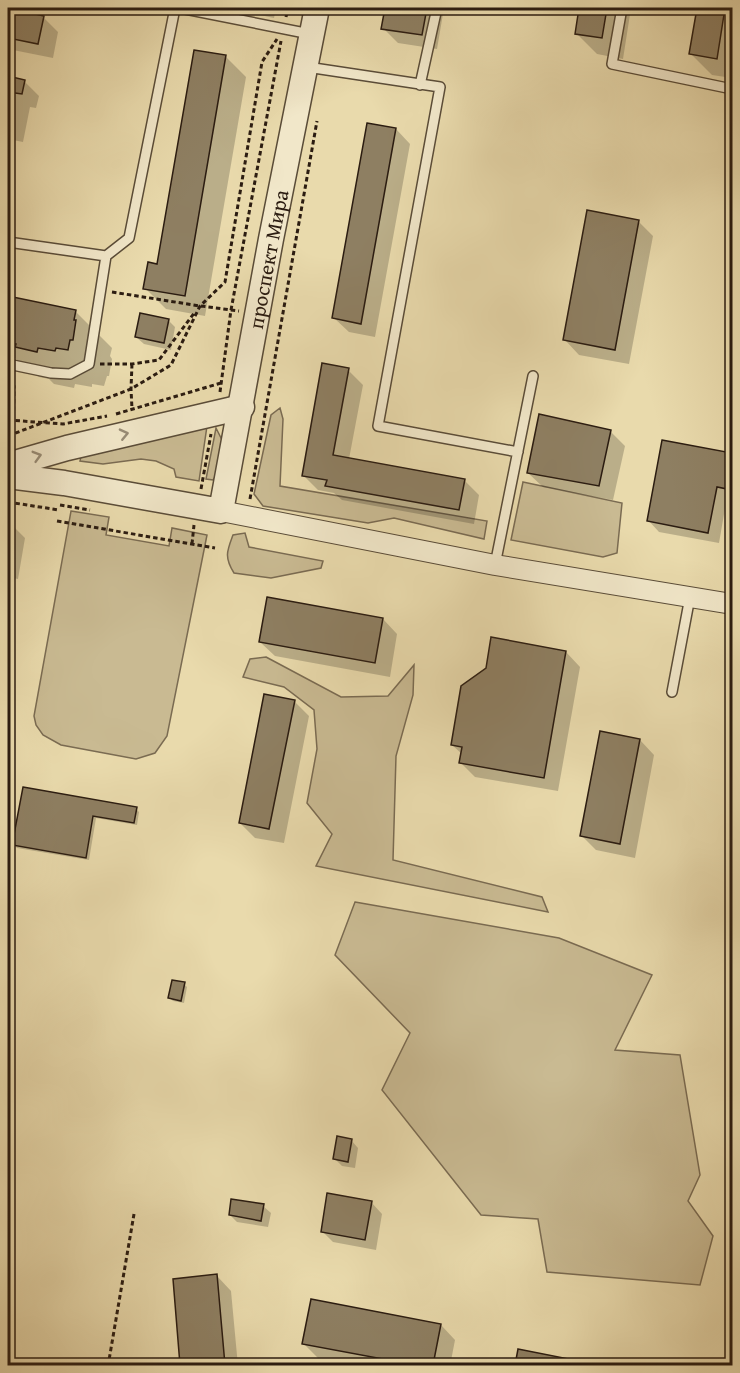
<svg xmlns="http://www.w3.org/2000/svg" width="740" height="1373" font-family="'Gentium Book Plus',serif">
  <rect width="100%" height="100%" fill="#e9daac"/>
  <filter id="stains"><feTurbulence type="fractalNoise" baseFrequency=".00333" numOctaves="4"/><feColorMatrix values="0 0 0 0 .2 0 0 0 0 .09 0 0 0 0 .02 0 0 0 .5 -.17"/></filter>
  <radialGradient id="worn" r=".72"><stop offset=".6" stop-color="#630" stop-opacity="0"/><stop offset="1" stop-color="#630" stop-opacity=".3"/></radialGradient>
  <!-- green -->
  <path fill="#c9ba92" stroke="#7a6b52" stroke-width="1.5" d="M 280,408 L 283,419 L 280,486 L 487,521 L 484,539 L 394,518 L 368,523 L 263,506 L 254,494 L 271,415 Z
    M 207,426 L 199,481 L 176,477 L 174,469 L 156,461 L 141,459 L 103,464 L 80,461 L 81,456 Z
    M 216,428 L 223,442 L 219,472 L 213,480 L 206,479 Z
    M 523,482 L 622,503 L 617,553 L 603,557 L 511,540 Z
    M 71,511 L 109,517 L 106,535 L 169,546 L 172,528 L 207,535 L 167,736 L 155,753 L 136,759 L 61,745 L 43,735 L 36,725 L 34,716 Z
    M 245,533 L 249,547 L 323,561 L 321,568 L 271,578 L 234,573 C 224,557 227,551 233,535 Z
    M 266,657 L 341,697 L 388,696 L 414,665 L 413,695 L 396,756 L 393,860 L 542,897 L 548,912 L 316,866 L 332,834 L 307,803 L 317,749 L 314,710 L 284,687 L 243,677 L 250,659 Z
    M 355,902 L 559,938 L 652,975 L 615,1050 L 680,1055 L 700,1175 L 688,1201 L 713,1236 L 700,1285 L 547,1272 L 538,1219 L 481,1215 L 382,1090 L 410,1033 L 335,955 Z"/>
  <!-- shadow -->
  <path fill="#0003" d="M 8,8 L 14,8 L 18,12 L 43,17 L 58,32 L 53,58 L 8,49 Z
    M 226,8 L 276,8 L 274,18 Z
    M 386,8 L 444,8 L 437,49 L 398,43 L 383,28 Z
    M 581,8 L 631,8 L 623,59 L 597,54 L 576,33 Z
    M 699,8 L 732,8 L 732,78 L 712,75 L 691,54 Z
    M 225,56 L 246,77 L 205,316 L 166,309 L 145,288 L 159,266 Z
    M 8,78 L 24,81 L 39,96 L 36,108 L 30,107 L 23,142 L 8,139 Z
    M 396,129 L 410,144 L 375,337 L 349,332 L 334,318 Z
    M 638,221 L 653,236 L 629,364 L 579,355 L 565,340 Z
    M 8,298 L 75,311 L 112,348 L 110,356 L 112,359 L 109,376 L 107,376 L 104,386 L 92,384 L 92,387 L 75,384 L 74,388 L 54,384 L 49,379 L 39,377 L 35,373 L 28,371 L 8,351 Z
    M 168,320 L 175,327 L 171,350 L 144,344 L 136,337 Z
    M 348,370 L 363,385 L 349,459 L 464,480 L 479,495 L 474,524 L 342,500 L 334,493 L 318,490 L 303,475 Z
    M 610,431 L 625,446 L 613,500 L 543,487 L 528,473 Z
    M 663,441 L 732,454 L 732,498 L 727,497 L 719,543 L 659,532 L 648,520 Z
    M 8,523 L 11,524 L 25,538 L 18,579 L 8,577 Z
    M 383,619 L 397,634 L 390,677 L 275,656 L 260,642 Z
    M 566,652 L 580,667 L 558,791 L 475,777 L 460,762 L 462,754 L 452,745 Z
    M 294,701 L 309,716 L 284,843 L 255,838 L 240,823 Z
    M 640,740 L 654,755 L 635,858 L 596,850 L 581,835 Z
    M 24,789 L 136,809 L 139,812 L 137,825 L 96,818 L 89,860 L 17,848 L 13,844 Z
    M 184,984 L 187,987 L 184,1003 L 173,1001 L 170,998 Z
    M 351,1140 L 358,1148 L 355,1168 L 342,1166 L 335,1159 Z
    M 371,1202 L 382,1214 L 376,1250 L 333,1242 L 322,1231 Z
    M 263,1206 L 271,1213 L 268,1227 L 237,1222 L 230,1215 Z
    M 217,1276 L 231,1291 L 238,1366 L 182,1366 L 175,1281 Z
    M 441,1325 L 455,1340 L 450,1366 L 358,1366 L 318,1358 L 303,1343 Z
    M 519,1351 L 600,1366 L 517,1366 Z"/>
  <!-- building -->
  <path fill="#8e7f62" stroke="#2b1c11" stroke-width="1.5" d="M 8,8 L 44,16 L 38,44 L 8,38 Z
    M 385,8 L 427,8 L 422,35 L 381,29 Z
    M 579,8 L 607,8 L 602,38 L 575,34 Z
    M 697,8 L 725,8 L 717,59 L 689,54 Z
    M 194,50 L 226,55 L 185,296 L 143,289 L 148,262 L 157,264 Z
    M 8,76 L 25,80 L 22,94 L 8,92 Z
    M 367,123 L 396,128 L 361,324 L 332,318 Z
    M 587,210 L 639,220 L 615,350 L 563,340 Z
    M 8,296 L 76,310 L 74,320 L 76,320 L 73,340 L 70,340 L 68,350 L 56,348 L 55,351 L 38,348 L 37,352 L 15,347 L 16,344 L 8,342 Z
    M 140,313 L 169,319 L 164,343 L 135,337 Z
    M 322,363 L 349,368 L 333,455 L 465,479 L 459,510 L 325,486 L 327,480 L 302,476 Z
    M 539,414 L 611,430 L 599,486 L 527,473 Z
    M 662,440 L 732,453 L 732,490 L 717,487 L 708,533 L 647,521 Z
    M 267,597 L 383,618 L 375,663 L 259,642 Z
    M 491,637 L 566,651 L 544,778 L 459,763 L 462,747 L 451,745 L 461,686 L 486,668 Z
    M 264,694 L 295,700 L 269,829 L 239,823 Z
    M 600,731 L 640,739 L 620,844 L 580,836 Z
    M 23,787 L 137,807 L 134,823 L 93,816 L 86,858 L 12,845 Z
    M 172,980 L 185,982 L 181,1001 L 168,998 Z
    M 337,1136 L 352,1139 L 348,1162 L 333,1159 Z
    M 327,1193 L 372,1201 L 365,1240 L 321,1232 Z
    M 231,1199 L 264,1204 L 261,1221 L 229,1215 Z
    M 217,1274 L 225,1365 L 180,1365 L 173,1279 Z
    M 311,1299 L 441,1324 L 433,1365 L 415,1365 L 302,1344 Z
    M 518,1349 L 569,1359 L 569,1365 L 515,1365 Z"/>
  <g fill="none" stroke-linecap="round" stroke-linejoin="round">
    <defs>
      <path id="service" d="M 180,8 L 310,34
        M 622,8 L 612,64 L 732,89 L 732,84
        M 307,67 L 440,87 L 378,426 L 518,452
        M 420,85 L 437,8
        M 8,242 L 106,256 L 129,238 L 175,8
        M 8,364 L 51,373 L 70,374 L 89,364 L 106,256
        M 495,565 L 533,376
        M 672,692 L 690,597"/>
      <path id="minor" d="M 221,511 L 495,565 L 732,604"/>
      <g id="tertiary">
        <path d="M 8,465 L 67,448 L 242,407"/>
        <path id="s1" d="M 8,476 L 64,483 L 221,511 L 271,239 L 317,8"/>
      </g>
    </defs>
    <!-- service casing -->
    <use href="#service" stroke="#5a4c38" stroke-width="12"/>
    <!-- minor casing -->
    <use href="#minor" stroke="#5a4c38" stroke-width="22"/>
    <!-- tertiary casing -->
    <use href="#tertiary" stroke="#5a4c38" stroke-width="27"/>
    <!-- path -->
    <path stroke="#2b1c11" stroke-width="3" stroke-dasharray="4.5 3" stroke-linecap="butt" d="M 286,17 L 288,8
      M 112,292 L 200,306
      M 201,306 L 239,311
      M 100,364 L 132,364 L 159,360 L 195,312
      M 132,364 L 131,389 L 132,409
      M 9,378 L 14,386 L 13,444
      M 220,392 L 231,310 L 281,41
      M 116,414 L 221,383
      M 8,420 L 63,424 L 107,416
      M 8,433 L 13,434 L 131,389 L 171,365 L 200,306 L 225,282 L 262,62 L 277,39
      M 201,489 L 211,434
      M 250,499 L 317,121
      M 8,502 L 59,510
      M 60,505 L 90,510
      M 57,521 L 215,548
      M 192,544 L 194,525
      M 108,1366 L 134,1214"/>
    <!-- service -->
    <use href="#service" stroke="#f1e7c9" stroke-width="9"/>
    <!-- minor -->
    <use href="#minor" stroke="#f1e7c9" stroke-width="20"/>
    <!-- tertiary -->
    <use href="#tertiary" stroke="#f1e7c9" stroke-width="24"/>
  </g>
  <!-- one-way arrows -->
  <defs><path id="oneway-chevron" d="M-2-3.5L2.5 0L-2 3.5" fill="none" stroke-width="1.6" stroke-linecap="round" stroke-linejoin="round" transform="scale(1.5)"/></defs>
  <g stroke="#988c76">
    <use href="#oneway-chevron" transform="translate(124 434) rotate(-13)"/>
    <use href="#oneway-chevron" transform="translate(37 456) rotate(-16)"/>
  </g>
  <g text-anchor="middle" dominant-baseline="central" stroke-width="4.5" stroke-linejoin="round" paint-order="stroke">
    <!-- street labels -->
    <g font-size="21" fill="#2b1c11" stroke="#f1e7c9">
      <text stroke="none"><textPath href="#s1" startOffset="472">проспект Мира</textPath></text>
    </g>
  </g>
  <!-- margin -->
  <rect width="740" height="1373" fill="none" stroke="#e9daac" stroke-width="30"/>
  <rect x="9" y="9" width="722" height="1355" fill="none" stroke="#2b1c11" stroke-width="3"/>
  <rect x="15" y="15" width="710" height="1343" fill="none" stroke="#2b1c11" stroke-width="1.5"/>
  <rect width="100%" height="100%" filter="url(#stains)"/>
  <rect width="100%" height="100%" fill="url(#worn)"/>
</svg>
